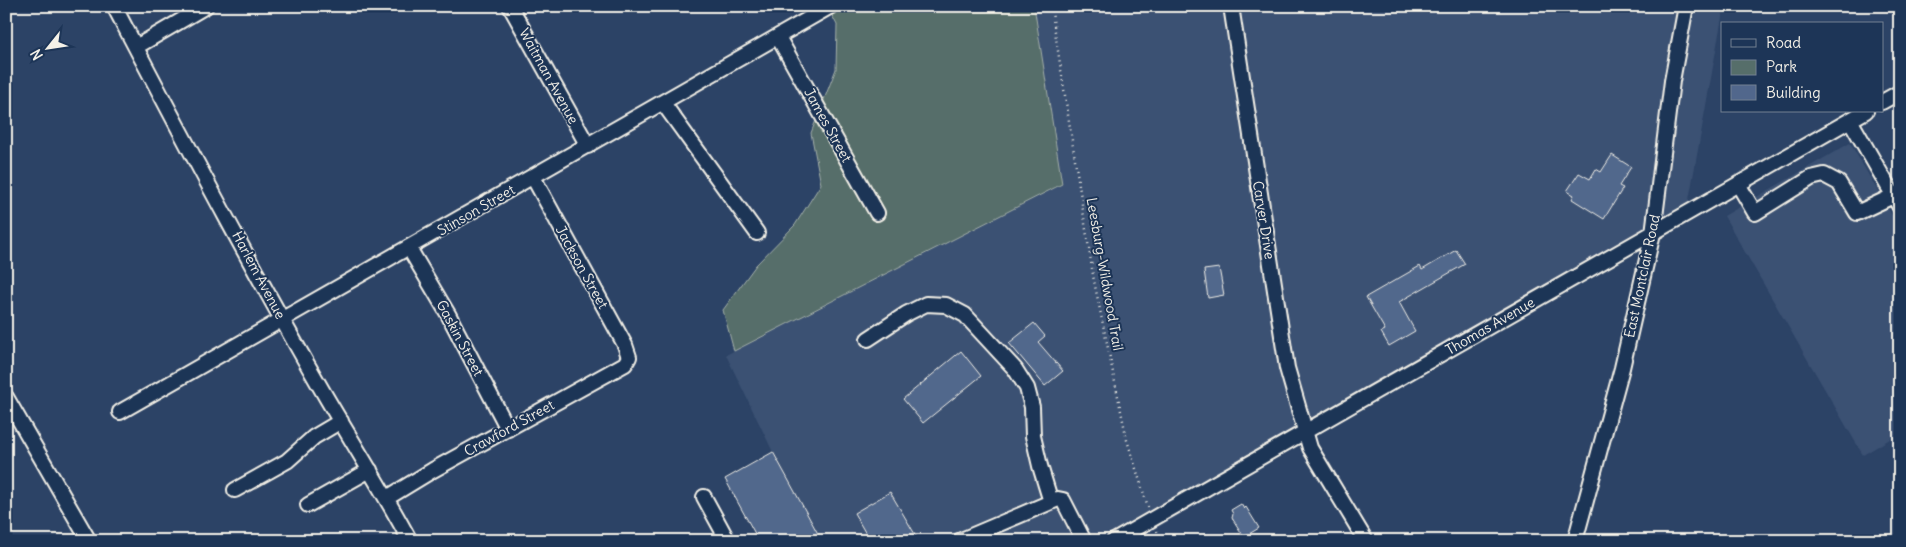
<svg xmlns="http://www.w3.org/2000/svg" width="1906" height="547" font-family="Delius,sans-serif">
  <rect width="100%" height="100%" fill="#2c4366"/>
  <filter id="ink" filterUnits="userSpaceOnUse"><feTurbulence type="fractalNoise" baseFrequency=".02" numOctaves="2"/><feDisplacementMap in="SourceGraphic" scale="10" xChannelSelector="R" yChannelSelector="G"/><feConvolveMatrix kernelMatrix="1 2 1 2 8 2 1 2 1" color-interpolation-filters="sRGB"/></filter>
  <g filter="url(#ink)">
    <!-- built -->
    <path fill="#3b5173" d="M 1034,6 L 1724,6 L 1688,205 L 1100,541 L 816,541 L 726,355 L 1062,184 Z
      M 1850,143 L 1900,229 L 1900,433 L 1863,455 L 1724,216 Z
      M 1644,246 L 1141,537 L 1143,541 L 1128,541 Z"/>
    <!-- green -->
    <path fill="#566e6a" stroke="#a5b0a9" d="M 827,6 L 1034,6 L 1062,184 L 734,351 L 723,310 L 756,265 L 795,225 L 821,184 L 811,133 L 836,69 L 837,25 Z"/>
    <!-- building -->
    <path fill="#51678c" stroke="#f4f1e8" d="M 1612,155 L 1631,167 L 1619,186 L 1623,188 L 1604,219 L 1572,199 L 1574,195 L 1567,191 L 1579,173 L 1590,179 L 1596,169 L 1601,172 Z
      M 1456,250 L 1465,264 L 1399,302 L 1415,331 L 1389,346 L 1381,332 L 1385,330 L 1366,297 L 1420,266 L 1422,270 Z
      M 1219,268 L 1224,295 L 1208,298 L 1204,270 Z
      M 1034,323 L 1045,336 L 1038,342 L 1063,371 L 1045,386 L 1009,343 Z
      M 961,351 L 981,376 L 923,423 L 903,399 Z
      M 773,452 L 822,541 L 759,541 L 725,479 Z
      M 890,492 L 919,541 L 870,541 L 854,513 Z
      M 1241,504 L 1244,509 L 1246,507 L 1259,528 L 1244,537 L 1232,518 L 1233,514 L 1231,510 Z"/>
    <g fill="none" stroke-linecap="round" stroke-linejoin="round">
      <defs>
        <path id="minor" d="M 114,6 C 183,137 252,269 326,397 C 354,445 384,492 410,541
          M 510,6 L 588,146
          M 1231,6 L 1287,368 L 1310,448 L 1366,541
          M 778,37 L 877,213
          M 136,47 L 206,6
          M 1882,102 L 1900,92
          M 663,103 L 757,233
          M 1850,120 L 1900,207
          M 1738,184 L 1755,213 L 1811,178 L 1824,175 L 1839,183 L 1857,213 L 1893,196
          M 409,248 L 448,314 L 508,429
          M 868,339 L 906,314 L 926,304 L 946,305 L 965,315 L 1015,369 L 1027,388 L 1032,407 L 1033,436 L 1040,466 L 1051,502
          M 6,397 L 89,541
          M 120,412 L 831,6
          M 235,490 L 287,461 L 314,437 L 341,421
          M 704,497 L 728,541
          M 387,498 L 433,470 L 625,364 L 629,357 L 625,345 L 533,177
          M 308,505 L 370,470
          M 959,541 L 1058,499 L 1063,500 L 1084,541
          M 1114,541 L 1866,111
          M 1575,541 L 1622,368 L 1653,233 L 1672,81 L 1686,6"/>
      </defs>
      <!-- minor casing -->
      <use href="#minor" stroke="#f4f1e8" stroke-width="18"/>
      <!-- path -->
      <path stroke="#f4f1e8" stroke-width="2.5" stroke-dasharray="1 4" stroke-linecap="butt" d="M 1051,6 L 1094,281 L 1127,440 L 1148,507
        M 1157,531 L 1160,541"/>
      <!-- minor -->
      <use href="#minor" stroke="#1d3557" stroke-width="14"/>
    </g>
  </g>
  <g text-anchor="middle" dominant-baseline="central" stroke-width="4" stroke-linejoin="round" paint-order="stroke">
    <!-- street labels -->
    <g font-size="14" fill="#f4f1e8" stroke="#1d3557">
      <text transform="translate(549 76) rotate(61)">Waitman Avenue</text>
      <text transform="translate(828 125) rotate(61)">James Street</text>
      <text transform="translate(476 210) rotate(-30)">Stinson Street</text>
      <text transform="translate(1264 220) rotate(81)">Carver Drive</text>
      <text transform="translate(582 267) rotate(61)">Jackson Street</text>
      <text transform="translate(1105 274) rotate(80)">Leesburg-Wildwood Trail</text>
      <text transform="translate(259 275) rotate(62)">Harlem Avenue</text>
      <text transform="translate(1642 276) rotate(-78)">East Montclair Road</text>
      <text transform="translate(1490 326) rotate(-30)">Thomas Avenue</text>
      <text transform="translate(460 338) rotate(62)">Gaskin Street</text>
      <text transform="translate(509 428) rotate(-29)">Crawford Street</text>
    </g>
  </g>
  <!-- margin -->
  <rect width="1906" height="547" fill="none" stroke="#1d3557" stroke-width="25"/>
  <rect x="12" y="12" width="1881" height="522" fill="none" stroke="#f4f1e8" stroke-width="2" filter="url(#ink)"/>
  <!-- legend -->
  <rect x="1721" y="22" width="162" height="90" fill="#1d3557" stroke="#738091"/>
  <rect x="1731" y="39" width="25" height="8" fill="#1d3557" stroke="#738091"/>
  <text x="1766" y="48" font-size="15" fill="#f4f1e8">Road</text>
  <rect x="1731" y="60" width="25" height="15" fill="#566e6a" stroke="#738091"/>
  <text x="1766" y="72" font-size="15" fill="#f4f1e8">Park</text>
  <rect x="1731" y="85" width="25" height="15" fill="#51678c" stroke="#738091"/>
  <text x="1766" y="98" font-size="15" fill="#f4f1e8">Building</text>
  <!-- north arrow -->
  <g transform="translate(48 48) rotate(240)" stroke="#1d3557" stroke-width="4" paint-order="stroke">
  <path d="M0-4L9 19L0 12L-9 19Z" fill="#f4f1e8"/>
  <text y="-8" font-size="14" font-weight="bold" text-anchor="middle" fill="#f4f1e8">N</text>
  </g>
</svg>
